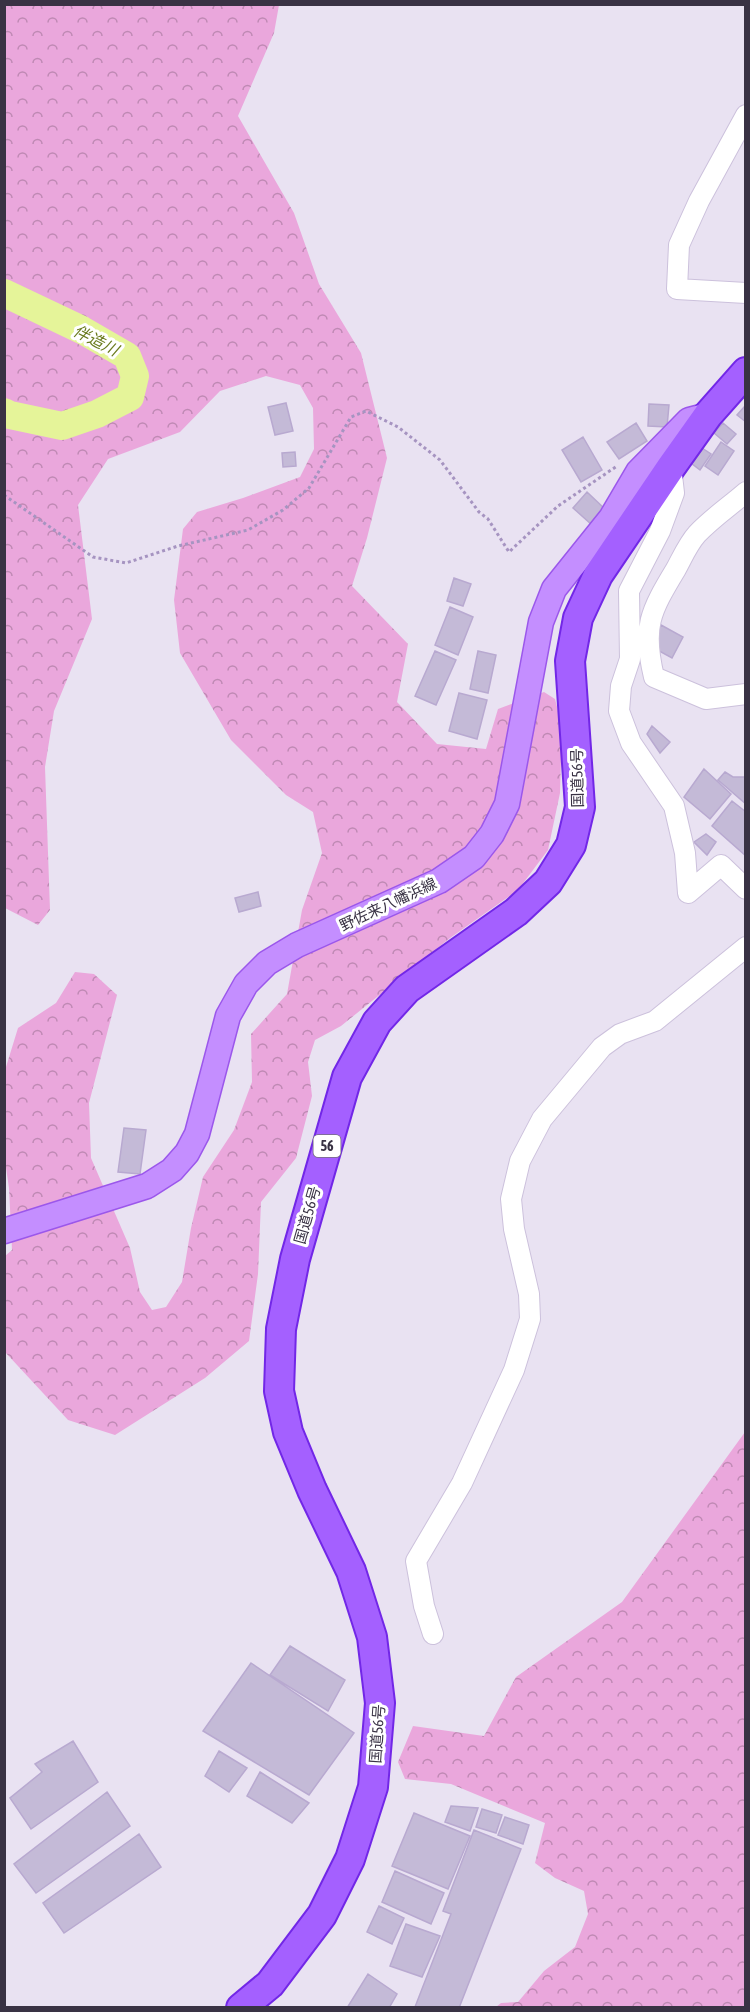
<svg xmlns="http://www.w3.org/2000/svg" width="750" height="2012" font-family="'Asap Condensed','Noto Sans JP',sans-serif">
  <defs>
    <pattern id="forest-crowns" width="20" height="18" patternUnits="userSpaceOnUse" patternTransform="scale(1.5)"><rect width="20" height="18" fill="#eaa7dc"/><path d="M2 6a3 3 0 1 1 6 0M12 15a3 3 0 1 1 6 0" fill="none" stroke="#bf89b4"/></pattern>
  </defs>
  <rect width="100%" height="100%" fill="#e9e2f2"/>
  <!-- forest -->
  <path fill="url(#forest-crowns)" d="M 5,5 L 279,5 L 274,33 L 238,116 L 294,213 L 319,284 L 361,353 L 387,458 L 367,538 L 352,586 L 408,644 L 397,702 L 437,744 L 486,749 L 498,709 L 544,692 L 555,699 L 562,726 L 560,793 L 548,850 L 518,890 L 450,938 L 341,1026 L 315,1040 L 308,1062 L 312,1096 L 296,1158 L 261,1202 L 258,1274 L 249,1341 L 205,1378 L 115,1435 L 68,1420 L 5,1352 L 5,1256 L 12,1250 L 9,1188 L 4,1154 L 5,1116 L 6,1067 L 18,1028 L 56,1003 L 75,972 L 94,974 L 117,995 L 89,1103 L 91,1158 L 130,1248 L 140,1292 L 152,1310 L 166,1307 L 182,1282 L 191,1228 L 203,1177 L 234,1130 L 252,1082 L 251,1034 L 287,994 L 302,910 L 322,853 L 313,812 L 286,795 L 231,740 L 180,653 L 174,600 L 183,529 L 197,512 L 243,498 L 300,477 L 314,449 L 313,408 L 300,385 L 266,376 L 220,391 L 180,432 L 108,459 L 78,505 L 92,619 L 54,711 L 45,767 L 50,910 L 38,925 L 5,908 Z
    M 745,1432 L 745,2007 L 496,2007 L 501,2003 L 518,2002 L 544,1971 L 575,1947 L 588,1914 L 584,1891 L 555,1878 L 535,1863 L 545,1823 L 451,1784 L 405,1779 L 398,1762 L 413,1726 L 484,1736 L 516,1677 L 622,1602 Z"/>
  <g fill="none" stroke-linecap="round" stroke-linejoin="round">
    <!-- river -->
    <path stroke="#e5f499" stroke-width="28" d="M 4,293 L 82,330 L 127,356 L 135,376 L 130,397 L 97,414 L 62,426 L 10,415 L 4,412"/>
  </g>
  <!-- building -->
  <path fill="#c4bad7" stroke="#b8a9d0" stroke-width="1.5" d="M 286,403 L 293,431 L 275,435 L 268,407 Z
    M 649,404 L 669,405 L 667,427 L 648,426 Z
    M 744,407 L 746,409 L 746,422 L 737,415 Z
    M 636,423 L 647,441 L 619,459 L 607,442 Z
    M 723,423 L 736,434 L 727,444 L 714,433 Z
    M 583,437 L 602,470 L 581,482 L 562,450 Z
    M 721,442 L 734,451 L 718,475 L 705,466 Z
    M 702,448 L 711,454 L 700,470 L 691,463 Z
    M 295,452 L 296,466 L 283,467 L 282,453 Z
    M 587,492 L 606,510 L 592,525 L 573,508 Z
    M 454,578 L 471,584 L 463,606 L 447,601 Z
    M 450,607 L 473,617 L 458,655 L 435,645 Z
    M 661,625 L 683,637 L 672,658 L 650,646 Z
    M 435,651 L 456,660 L 436,705 L 415,696 Z
    M 478,651 L 496,655 L 488,693 L 470,689 Z
    M 459,693 L 487,700 L 477,739 L 449,731 Z
    M 652,726 L 670,742 L 660,753 L 647,734 Z
    M 704,769 L 731,794 L 710,819 L 684,797 Z
    M 725,772 L 733,777 L 746,777 L 746,804 L 718,780 Z
    M 732,801 L 746,812 L 746,856 L 712,826 Z
    M 706,834 L 716,842 L 707,855 L 694,842 Z
    M 258,892 L 261,906 L 239,912 L 235,898 Z
    M 124,1128 L 146,1130 L 140,1174 L 118,1172 Z
    M 290,1646 L 345,1680 L 328,1711 L 270,1675 Z
    M 251,1663 L 354,1733 L 309,1795 L 203,1731 Z
    M 73,1741 L 98,1782 L 31,1829 L 10,1798 L 42,1772 L 35,1764 Z
    M 219,1751 L 247,1768 L 229,1792 L 205,1776 Z
    M 260,1772 L 309,1803 L 292,1823 L 247,1796 Z
    M 107,1792 L 130,1826 L 36,1893 L 14,1864 Z
    M 451,1806 L 478,1808 L 470,1831 L 445,1822 Z
    M 482,1809 L 502,1815 L 496,1833 L 476,1827 Z
    M 414,1813 L 470,1836 L 448,1889 L 392,1866 Z
    M 505,1817 L 529,1825 L 523,1844 L 498,1835 Z
    M 474,1830 L 521,1849 L 459,2008 L 416,2008 L 415,2007 L 451,1914 L 443,1911 Z
    M 139,1834 L 161,1867 L 64,1933 L 43,1903 Z
    M 395,1871 L 444,1893 L 431,1924 L 382,1902 Z
    M 379,1906 L 404,1918 L 392,1944 L 367,1932 Z
    M 406,1924 L 440,1936 L 422,1977 L 390,1966 Z
    M 368,1974 L 397,1994 L 389,2008 L 347,2008 Z"/>
  <g fill="none" stroke-linecap="round" stroke-linejoin="round">
    <defs>
      <path id="minor" d="M 746,115 L 699,201 L 679,245 L 677,289 L 746,293
        M 671,467 L 674,493 L 660,531 L 629,591 L 630,659 L 621,686 L 619,711 L 631,743 L 674,806 L 685,853 L 688,893 L 721,865 L 746,889
        M 746,492 C 730,506 712,518 697,534 C 688,544 682,558 676,569 C 650,612 642,627 654,677 L 706,699 L 746,694
        M 433,1634 L 424,1606 L 416,1561 L 462,1483 L 514,1370 L 530,1319 L 529,1294 L 514,1229 L 511,1199 L 520,1161 L 542,1119 L 602,1047 L 620,1034 L 655,1021 L 746,947"/>
      <path id="major" d="M 4,1231 L 147,1186 L 172,1170 L 187,1153 L 197,1134 L 228,1016 L 246,984 L 267,963 L 297,945 L 439,881 L 474,857 L 492,834 L 507,804 L 541,622 L 554,589 L 611,518 L 638,472 L 689,420 L 708,415"/>
      <path id="highway" d="M 241,2008 L 270,1984 L 322,1915 L 350,1859 L 373,1787 L 380,1703 L 372,1637 L 351,1571 L 312,1490 L 288,1432 L 279,1391 L 281,1329 L 295,1259 L 347,1077 L 377,1022 L 407,989 L 516,912 L 548,882 L 571,845 L 580,807 L 570,661 L 578,618 L 598,575 L 671,467 L 708,415 L 746,372"/>
    </defs>
    <!-- minor casing -->
    <use href="#minor" stroke="#ccc1dc" stroke-width="22"/>
    <!-- major casing -->
    <use href="#major" stroke="#9b57eb" stroke-width="27"/>
    <!-- highway casing -->
    <use href="#highway" stroke="#7227e7" stroke-width="32"/>
    <!-- path -->
    <path stroke="#a694c1" stroke-width="3" stroke-dasharray="3 3" stroke-linecap="butt" d="M 4,495 L 93,557 L 126,563 L 178,546 L 248,530 L 283,510 L 309,488 L 351,417 L 366,411 L 398,427 L 440,460 L 479,512 L 488,519 L 509,552 L 558,506 L 617,466"/>
    <!-- minor -->
    <use href="#minor" stroke="#fff" stroke-width="20"/>
    <!-- major -->
    <use href="#major" stroke="#c48eff" stroke-width="24"/>
    <!-- highway -->
    <use href="#highway" stroke="#a460ff" stroke-width="28"/>
  </g>
  <g text-anchor="middle" dominant-baseline="central" stroke-width="6" stroke-linejoin="round" paint-order="stroke">
    <!-- shield labels -->
    <rect fill="#fff" stroke="#74707c" stroke-width="1.5" x="313.5" y="1135" width="27" height="22" rx="4.5"/>
    <g font-size="14" font-weight="bold" fill="#393244">
      <text x="327" y="1146">56</text>
    </g>
    <!-- street labels -->
    <g font-size="15" fill="#393244" stroke="#fff">
      <text transform="translate(577 778) rotate(-91)">国道56号</text>
      <text transform="translate(388 904) rotate(-25)">野佐来八幡浜線</text>
      <text transform="translate(307 1215) rotate(-74)">国道56号</text>
      <text transform="translate(377 1734) rotate(-86)">国道56号</text>
    </g>
    <!-- water labels -->
    <g font-size="16" font-style="italic" fill="#6b7c1f" stroke="#fff">
      <text transform="translate(96 340) rotate(27)">伴造川</text>
    </g>
  </g>
  <!-- border -->
  <rect width="750" height="2012" fill="none" stroke="#393244" stroke-width="12"/>
</svg>
